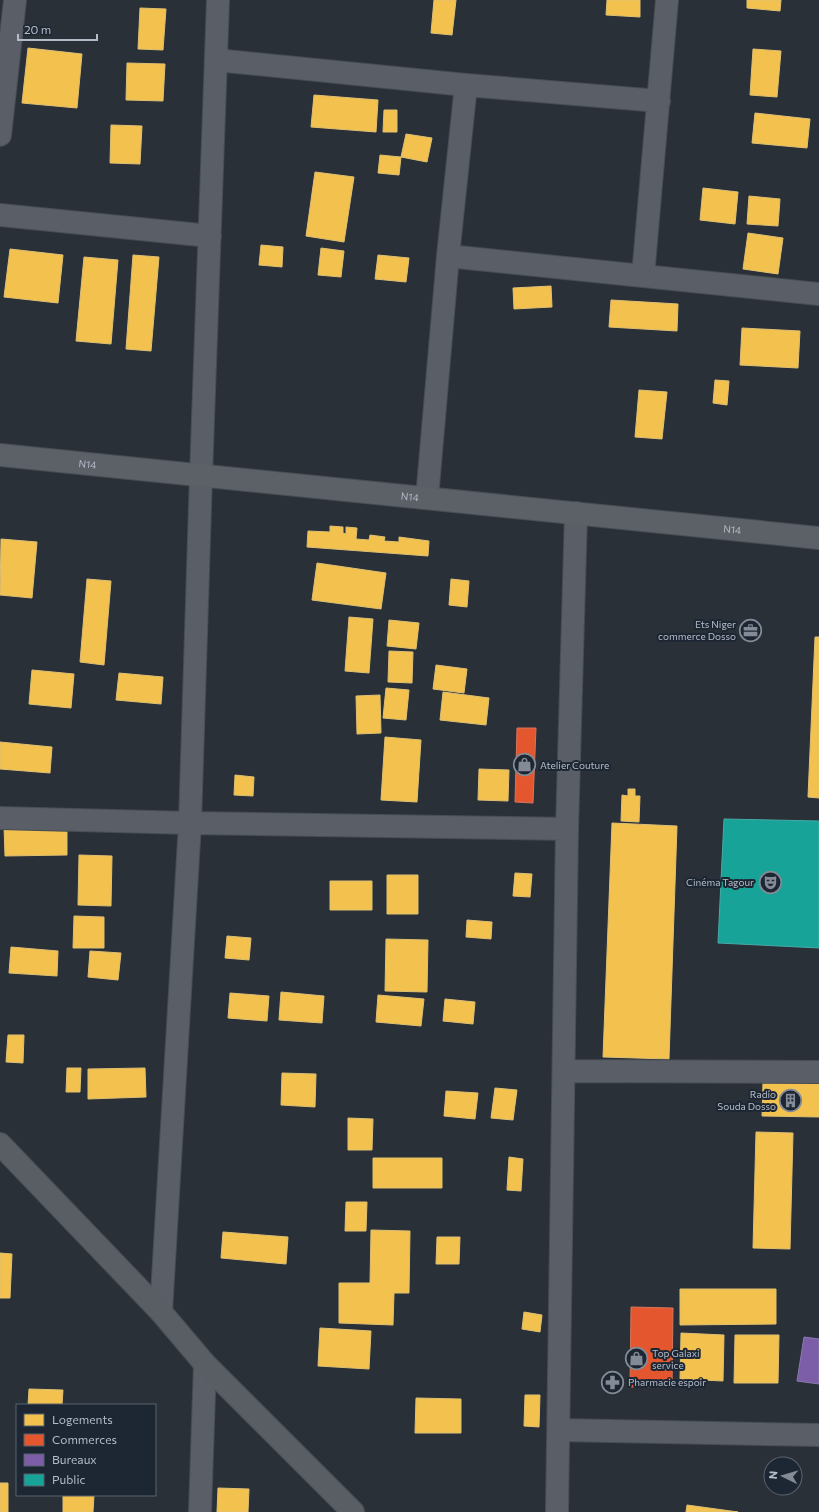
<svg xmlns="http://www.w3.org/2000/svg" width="819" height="1512" font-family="Commissioner,sans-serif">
  <rect width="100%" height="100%" fill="#2a3038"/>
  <!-- homes -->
  <path fill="#f2c14e" stroke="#dfc073" d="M 434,0 L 456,0 L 452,35 L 431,33 Z
    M 607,0 L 640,0 L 640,17 L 606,15 Z
    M 747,0 L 781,0 L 780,11 L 747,8 Z
    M 140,8 L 166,9 L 163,50 L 138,49 Z
    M 28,48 L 82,54 L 77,108 L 22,103 Z
    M 753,49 L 781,51 L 777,97 L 750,95 Z
    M 127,63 L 165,64 L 163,101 L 126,100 Z
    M 314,95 L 378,100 L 376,132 L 311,127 Z
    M 384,110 L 397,110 L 397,132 L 383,132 Z
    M 755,113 L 810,119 L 807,148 L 752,143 Z
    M 111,125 L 142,126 L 140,164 L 110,163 Z
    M 406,134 L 432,138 L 427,162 L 401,157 Z
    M 380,155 L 401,157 L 399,175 L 378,173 Z
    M 315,172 L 354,177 L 344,242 L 306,236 Z
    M 703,188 L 738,192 L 735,224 L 700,220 Z
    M 749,196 L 780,199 L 778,226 L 747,224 Z
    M 748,233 L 783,238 L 778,274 L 743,269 Z
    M 261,245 L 283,247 L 282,267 L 259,265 Z
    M 321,248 L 344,251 L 341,277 L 318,275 Z
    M 10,249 L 63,255 L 58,303 L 4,297 Z
    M 133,255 L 159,257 L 151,351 L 126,349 Z
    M 378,255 L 409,258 L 406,282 L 375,279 Z
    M 84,257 L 118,260 L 111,344 L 76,341 Z
    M 551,286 L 552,307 L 514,309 L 513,288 Z
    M 611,300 L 678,304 L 677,331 L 609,327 Z
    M 742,328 L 800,331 L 798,368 L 740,365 Z
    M 715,380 L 729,381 L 727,405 L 713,403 Z
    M 639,390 L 667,392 L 662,439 L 635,437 Z
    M 330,526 L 343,527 L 343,533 L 346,534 L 346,527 L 357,528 L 356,539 L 369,540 L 370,535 L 385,537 L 384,541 L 399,542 L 399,537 L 429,541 L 428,556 L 307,547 L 308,531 L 330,532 Z
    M 1,539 L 37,542 L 32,598 L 0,595 Z
    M 317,563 L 386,573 L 381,609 L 312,600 Z
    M 87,579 L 111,581 L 104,665 L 80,662 Z
    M 451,579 L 469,581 L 467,607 L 449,605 Z
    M 349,617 L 373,619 L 369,673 L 345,671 Z
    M 389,620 L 419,623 L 416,649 L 387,646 Z
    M 815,637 L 819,637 L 819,798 L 808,797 Z
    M 389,651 L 413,652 L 412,683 L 388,682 Z
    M 436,665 L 467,669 L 464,693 L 433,689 Z
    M 32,670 L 74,674 L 71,708 L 29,704 Z
    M 119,673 L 163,677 L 161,704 L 116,700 Z
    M 386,688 L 409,690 L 406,720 L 383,718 Z
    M 443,692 L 489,698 L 486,725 L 440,720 Z
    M 380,695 L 381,733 L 357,734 L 356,696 Z
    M 385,737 L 421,740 L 417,802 L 381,800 Z
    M 0,742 L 52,747 L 50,773 L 0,769 Z
    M 479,769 L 509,770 L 508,801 L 478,800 Z
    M 235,775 L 254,777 L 253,796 L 234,795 Z
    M 628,789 L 635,789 L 635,796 L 640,796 L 639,822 L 621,821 L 622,795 L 628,796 Z
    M 612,823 L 677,826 L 669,1059 L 603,1057 Z
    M 67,826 L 67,855 L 5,856 L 4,827 Z
    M 79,855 L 112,856 L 111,906 L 78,905 Z
    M 515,873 L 532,874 L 530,897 L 513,896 Z
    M 387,875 L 418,875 L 418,914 L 387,914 Z
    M 330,881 L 372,881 L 372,910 L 330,910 Z
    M 74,916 L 104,917 L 104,948 L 73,948 Z
    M 467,920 L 492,922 L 491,939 L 466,937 Z
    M 227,936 L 251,938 L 249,960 L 225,958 Z
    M 386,939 L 428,940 L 427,992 L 385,991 Z
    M 11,947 L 58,951 L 57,976 L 9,973 Z
    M 90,951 L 121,953 L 118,980 L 88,977 Z
    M 281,992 L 324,996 L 322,1023 L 279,1020 Z
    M 230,993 L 269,996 L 267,1021 L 228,1018 Z
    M 378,995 L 424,999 L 421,1026 L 376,1022 Z
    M 445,999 L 475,1002 L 473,1024 L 443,1021 Z
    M 8,1035 L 24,1035 L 23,1063 L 6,1062 Z
    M 67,1068 L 81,1068 L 80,1092 L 66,1092 Z
    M 145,1068 L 146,1097 L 88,1099 L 88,1069 Z
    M 282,1073 L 316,1074 L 315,1107 L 281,1105 Z
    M 763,1082 L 819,1083 L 819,1117 L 762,1116 Z
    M 495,1088 L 517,1090 L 513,1120 L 491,1118 Z
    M 446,1091 L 478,1093 L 475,1119 L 444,1116 Z
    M 348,1118 L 373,1119 L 372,1150 L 348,1150 Z
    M 756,1132 L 793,1133 L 790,1249 L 753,1248 Z
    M 509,1157 L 523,1159 L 521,1191 L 507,1190 Z
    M 373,1158 L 442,1158 L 442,1188 L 373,1188 Z
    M 346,1202 L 367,1202 L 366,1231 L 345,1231 Z
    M 371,1230 L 410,1231 L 409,1293 L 394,1293 L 393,1325 L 339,1323 L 339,1283 L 370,1283 Z
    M 223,1232 L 288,1237 L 286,1264 L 221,1258 Z
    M 437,1237 L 460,1237 L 459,1264 L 436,1264 Z
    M 0,1253 L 12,1254 L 10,1298 L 0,1298 Z
    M 680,1289 L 776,1289 L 776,1324 L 680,1325 Z
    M 524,1312 L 542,1315 L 540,1332 L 522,1329 Z
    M 320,1328 L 371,1331 L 369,1369 L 318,1366 Z
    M 681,1333 L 724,1335 L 723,1381 L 680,1379 Z
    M 735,1335 L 779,1335 L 778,1383 L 734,1383 Z
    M 29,1389 L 63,1390 L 62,1405 L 28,1405 Z
    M 525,1395 L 540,1395 L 539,1427 L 524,1426 Z
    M 416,1398 L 461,1399 L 461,1433 L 415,1433 Z
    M 0,1483 L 8,1483 L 8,1512 L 0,1512 Z
    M 218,1488 L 249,1489 L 248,1512 L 217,1512 Z
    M 63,1495 L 94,1495 L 93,1512 L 63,1512 Z
    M 687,1505 L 738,1512 L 686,1512 Z"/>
  <!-- shops -->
  <path fill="#e4572e" stroke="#d6755c" d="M 517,728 L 536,728 L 533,803 L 515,802 Z
    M 631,1307 L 673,1308 L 672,1387 L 630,1387 Z"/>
  <!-- offices -->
  <path fill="#7b5ea7" stroke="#8c7ab1" d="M 804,1337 L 819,1339 L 819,1384 L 797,1381 Z"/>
  <!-- public -->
  <path fill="#17a398" stroke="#46aaa7" d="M 724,819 L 819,821 L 819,948 L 718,943 Z"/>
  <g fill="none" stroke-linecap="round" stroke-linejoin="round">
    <defs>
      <path id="street" d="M 216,60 L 466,85 L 659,101
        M 0,135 L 15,0
        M 0,215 L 210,236
        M 448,256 L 819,294
        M 643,276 L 667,0
        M 427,498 L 448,256 L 466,85
        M 0,818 L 190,823 L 567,829
        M 564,1071 L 819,1072
        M 161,1312 L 190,823 L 201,475 L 218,0
        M 559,1430 L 819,1435
        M 200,1512 L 205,1364
        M 557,1512 L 567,829 L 576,513"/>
      <path id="secondary" d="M 0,1144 L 161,1312 L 205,1364 L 353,1512"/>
      <g id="primary">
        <path id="s1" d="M 0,455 L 819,538"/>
      </g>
    </defs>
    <!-- street casing -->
    <use href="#street" stroke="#484c53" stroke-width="24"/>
    <!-- secondary casing -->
    <use href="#secondary" stroke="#484c53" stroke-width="24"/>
    <!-- primary casing -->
    <use href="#primary" stroke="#484c55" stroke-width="24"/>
    <!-- street -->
    <use href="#street" stroke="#5a5e66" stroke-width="22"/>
    <!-- secondary -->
    <use href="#secondary" stroke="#595d64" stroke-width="22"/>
    <!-- primary -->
    <use href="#primary" stroke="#5c6168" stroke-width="22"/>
  </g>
  <!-- icons -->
  <defs>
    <symbol id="office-ring" viewBox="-11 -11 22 22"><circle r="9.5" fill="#1d2633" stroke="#848b96" stroke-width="1.5"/><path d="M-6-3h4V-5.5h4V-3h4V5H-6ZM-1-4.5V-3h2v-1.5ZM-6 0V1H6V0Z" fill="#848b96"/></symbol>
    <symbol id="shop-ring" viewBox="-11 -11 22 22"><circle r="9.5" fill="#1d2633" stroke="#848b96" stroke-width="1.5"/><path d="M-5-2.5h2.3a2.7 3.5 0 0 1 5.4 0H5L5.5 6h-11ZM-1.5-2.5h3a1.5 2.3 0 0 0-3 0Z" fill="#848b96"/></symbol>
    <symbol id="theatre-ring" viewBox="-11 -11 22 22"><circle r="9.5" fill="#1d2633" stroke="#848b96" stroke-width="1.5"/><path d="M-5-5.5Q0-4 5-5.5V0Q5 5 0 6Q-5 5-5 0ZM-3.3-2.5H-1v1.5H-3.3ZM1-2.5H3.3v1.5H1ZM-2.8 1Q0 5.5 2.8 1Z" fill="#848b96"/></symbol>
    <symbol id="building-ring" viewBox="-11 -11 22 22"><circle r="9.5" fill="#1d2633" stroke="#848b96" stroke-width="1.5"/><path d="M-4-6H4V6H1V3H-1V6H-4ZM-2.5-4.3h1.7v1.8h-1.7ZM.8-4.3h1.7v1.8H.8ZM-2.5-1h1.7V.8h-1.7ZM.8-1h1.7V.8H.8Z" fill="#848b96"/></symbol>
    <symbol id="pharmacy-ring" viewBox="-11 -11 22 22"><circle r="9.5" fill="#1d2633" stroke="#848b96" stroke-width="1.5"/><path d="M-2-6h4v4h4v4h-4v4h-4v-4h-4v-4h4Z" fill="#848b96"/></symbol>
  </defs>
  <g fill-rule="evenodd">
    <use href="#office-ring" x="738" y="618" width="25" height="25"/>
    <use href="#shop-ring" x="512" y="752" width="25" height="25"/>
    <use href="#theatre-ring" x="758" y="870" width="25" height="25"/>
    <use href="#building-ring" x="778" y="1088" width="25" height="25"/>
    <use href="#shop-ring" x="624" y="1346" width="25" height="25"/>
    <use href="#pharmacy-ring" x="600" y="1370" width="25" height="25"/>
  </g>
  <g text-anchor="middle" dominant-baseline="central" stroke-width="4" stroke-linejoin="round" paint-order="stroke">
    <!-- street labels -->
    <g font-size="10" fill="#b4bcc9" stroke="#1d2633">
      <text stroke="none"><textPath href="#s1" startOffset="88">N14</textPath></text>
      <text stroke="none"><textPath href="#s1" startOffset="412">N14</textPath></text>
      <text stroke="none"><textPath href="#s1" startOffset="736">N14</textPath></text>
    </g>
    <!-- poi labels -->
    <g font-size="10" fill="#b4bcc9" stroke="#1d2633" text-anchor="end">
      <text x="736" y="624">Ets Niger<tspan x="736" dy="12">commerce Dosso</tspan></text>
      <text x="540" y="765" text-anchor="start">Atelier Couture</text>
      <text x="754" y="882">Cinéma Tagour</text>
      <text x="776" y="1094">Radio<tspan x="776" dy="12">Souda Dosso</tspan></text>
      <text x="652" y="1353" text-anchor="start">Top Galaxi<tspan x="652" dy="12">service</tspan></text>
      <text x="628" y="1382" text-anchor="start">Pharmacie espoir</text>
    </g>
  </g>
  <!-- legend -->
  <rect x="16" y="1404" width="140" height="92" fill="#1d2633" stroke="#59626f"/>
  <rect x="24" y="1414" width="20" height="12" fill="#f2c14e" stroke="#59626f"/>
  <text x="52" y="1424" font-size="12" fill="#b4bcc9">Logements</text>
  <rect x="24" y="1434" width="20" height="12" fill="#e4572e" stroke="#59626f"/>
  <text x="52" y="1444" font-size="12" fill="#b4bcc9">Commerces</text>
  <rect x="24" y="1454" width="20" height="12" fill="#7b5ea7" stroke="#59626f"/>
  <text x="52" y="1464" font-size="12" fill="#b4bcc9">Bureaux</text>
  <rect x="24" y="1474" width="20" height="12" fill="#17a398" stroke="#59626f"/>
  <text x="52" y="1484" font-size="12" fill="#b4bcc9">Public</text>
  <!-- north arrow -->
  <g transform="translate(783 1476) rotate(275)"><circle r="19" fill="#1d2633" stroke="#59626f"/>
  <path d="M0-3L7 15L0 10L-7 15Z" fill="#848b96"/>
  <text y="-6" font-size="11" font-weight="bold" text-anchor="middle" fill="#b4bcc9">N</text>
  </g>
  <!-- scale -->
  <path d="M18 34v6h79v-6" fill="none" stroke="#b4bcc9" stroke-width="2"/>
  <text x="24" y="34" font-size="12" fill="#b4bcc9" stroke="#1d2633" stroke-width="3" paint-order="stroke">20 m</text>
</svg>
